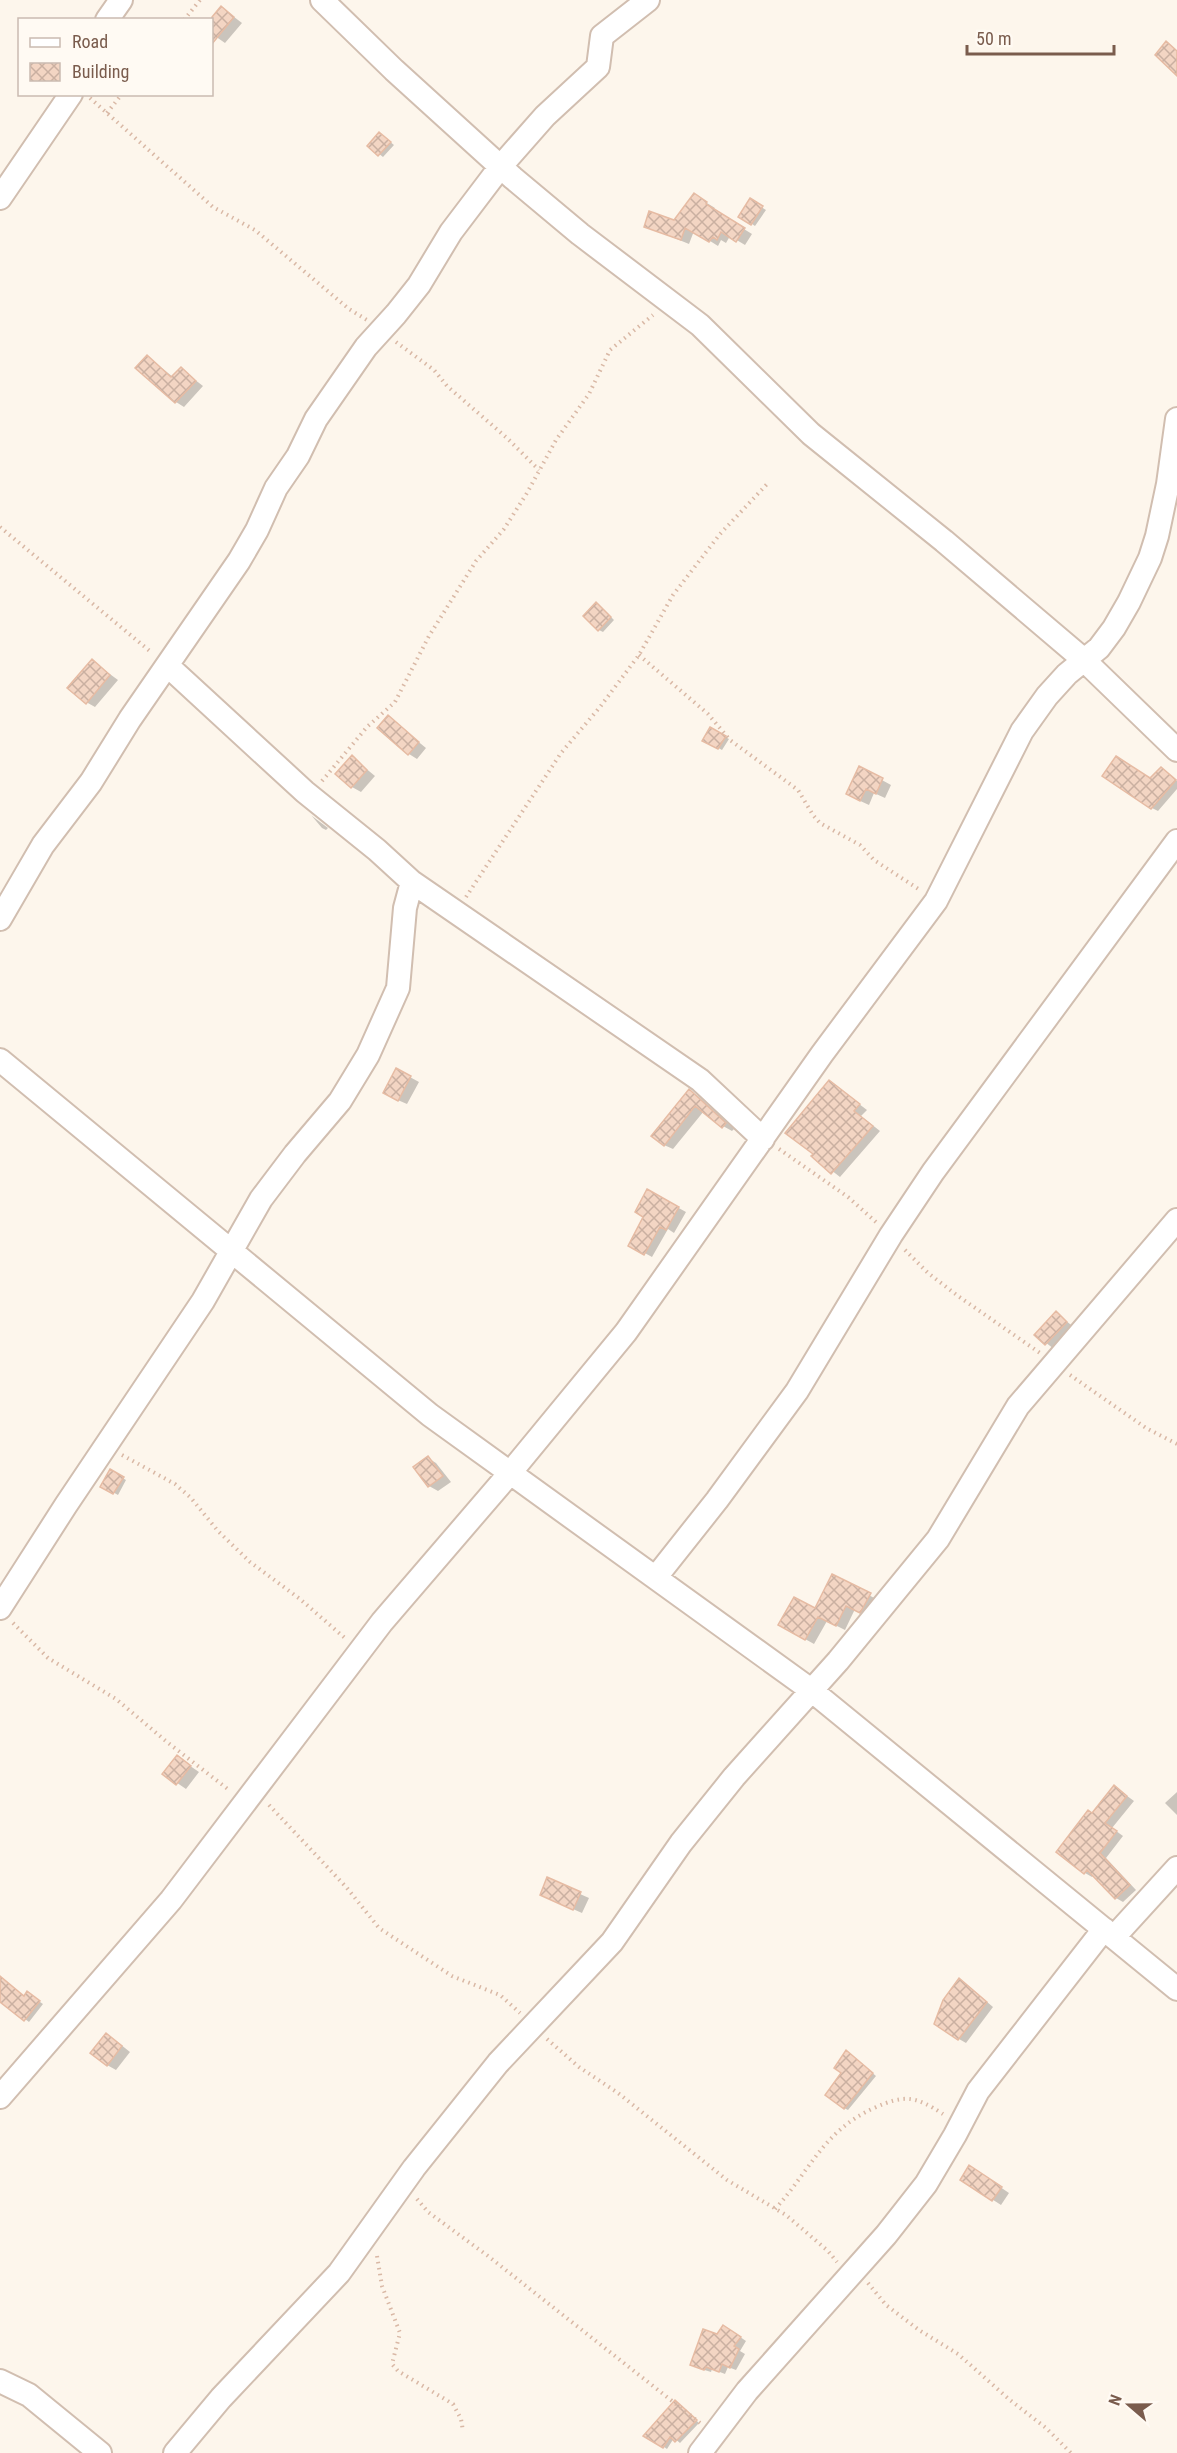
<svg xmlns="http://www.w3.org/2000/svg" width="1177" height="2453" font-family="'Roboto Condensed',sans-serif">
  <defs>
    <pattern id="building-cross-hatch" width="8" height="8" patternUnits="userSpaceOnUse" patternTransform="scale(1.5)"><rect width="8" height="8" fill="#f3d5c3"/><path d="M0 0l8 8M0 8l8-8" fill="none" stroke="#cab0a1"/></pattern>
  </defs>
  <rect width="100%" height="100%" fill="#fdf6ec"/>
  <!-- shadow -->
  <path fill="#0003" d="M 221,7 L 242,23 L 225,43 L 212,34 L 211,20 Z
    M 383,136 L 394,145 L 383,157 L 369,146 Z
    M 694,195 L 715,208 L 713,210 L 752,234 L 745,245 L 730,236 L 726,243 L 721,240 L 718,246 L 694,231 L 689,244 L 645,226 L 674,222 Z
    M 750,200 L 766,210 L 755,226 L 740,216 Z
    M 148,357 L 173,377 L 181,369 L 203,386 L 184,407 L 176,402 Z
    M 600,606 L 614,620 L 603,632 L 599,630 Z
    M 92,661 L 118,680 L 95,707 L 86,702 Z
    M 388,717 L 426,748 L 417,759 L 409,754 Z
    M 710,729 L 729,739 L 722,750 L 704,740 Z
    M 352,757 L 375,776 L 361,792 L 352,787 Z
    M 860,768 L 891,785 L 885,798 L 874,793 L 869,805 L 856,799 Z
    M 1161,769 L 1177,781 L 1177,789 L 1158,811 L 1152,808 L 1151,780 Z
    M 311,815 L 312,816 L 328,828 L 326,830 L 322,828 Z
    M 397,1070 L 419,1082 L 407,1104 L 393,1098 Z
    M 830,1082 L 867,1110 L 861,1116 L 880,1131 L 840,1177 L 813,1156 Z
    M 689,1091 L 698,1096 L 734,1129 L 732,1131 L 723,1126 L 704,1111 L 673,1149 L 664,1145 Z
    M 648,1191 L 686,1212 L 674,1233 L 668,1229 L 652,1257 L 630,1245 L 645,1216 Z
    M 1056,1313 L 1075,1328 L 1054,1349 L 1036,1335 Z
    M 428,1458 L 436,1463 L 451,1482 L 438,1491 L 429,1486 L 415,1468 Z
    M 111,1471 L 126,1480 L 118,1495 L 102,1486 Z
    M 833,1576 L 878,1600 L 869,1616 L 855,1609 L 845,1630 L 827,1621 L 814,1644 L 780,1625 L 815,1611 Z
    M 177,1757 L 199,1772 L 186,1789 L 164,1774 Z
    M 1115,1787 L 1134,1801 L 1112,1828 L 1123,1836 L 1106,1858 L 1136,1890 L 1123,1902 L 1116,1898 L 1094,1875 L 1092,1877 L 1085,1873 L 1058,1852 Z
    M 1177,1792 L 1177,1815 L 1165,1803 Z
    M 580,1894 L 589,1898 L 582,1913 L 550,1899 Z
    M 0,1978 L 25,1997 L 31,1996 L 43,2004 L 29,2022 L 0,2000 Z
    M 966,1984 L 993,2007 L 966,2043 L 959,2039 Z
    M 115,2040 L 130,2052 L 116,2070 L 107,2065 Z
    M 850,2054 L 876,2076 L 848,2110 L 844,2108 Z
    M 978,2172 L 1009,2193 L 1001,2205 L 962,2180 Z
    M 730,2330 L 746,2341 L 740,2351 L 745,2354 L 736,2370 L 728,2367 L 725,2374 L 712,2369 L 711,2372 L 698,2368 L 717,2336 Z
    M 679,2404 L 699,2423 L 680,2443 L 674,2438 L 667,2449 L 646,2435 Z"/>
  <!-- building -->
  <path fill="url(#building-cross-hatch)" stroke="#e6bba3" stroke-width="1.5" d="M 221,6 L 234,17 L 212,44 L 212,17 Z
    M 1166,41 L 1177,51 L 1177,76 L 1155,55 Z
    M 379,132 L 391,142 L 378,156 L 367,146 Z
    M 694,193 L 707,202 L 706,204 L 745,228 L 736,242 L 721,232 L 717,240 L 713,237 L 709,242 L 685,228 L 681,240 L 644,227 L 649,211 L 674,220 Z
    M 750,198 L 763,206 L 751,225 L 738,217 Z
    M 147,355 L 171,377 L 181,367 L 196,381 L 175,403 L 135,368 Z
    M 596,602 L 611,617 L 598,631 L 583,616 Z
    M 92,659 L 110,675 L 86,704 L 67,688 Z
    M 388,715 L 419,742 L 408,755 L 377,728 Z
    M 710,727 L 726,736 L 718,749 L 702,741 Z
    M 352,755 L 367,770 L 351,788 L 335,774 Z
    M 1116,756 L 1150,778 L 1161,767 L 1176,780 L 1151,809 L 1102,776 Z
    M 859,766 L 883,778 L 876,794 L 866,789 L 860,801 L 846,794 Z
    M 396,1068 L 411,1076 L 398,1101 L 383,1093 Z
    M 829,1080 L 860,1104 L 854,1111 L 873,1126 L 831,1174 L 811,1156 L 813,1154 L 785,1133 Z
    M 689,1089 L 726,1123 L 722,1128 L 695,1106 L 664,1146 L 651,1136 Z
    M 647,1189 L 679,1207 L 666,1230 L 660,1227 L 644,1255 L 628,1246 L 643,1217 L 635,1212 Z
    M 1056,1311 L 1067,1322 L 1045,1345 L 1034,1335 Z
    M 428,1456 L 443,1476 L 428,1487 L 413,1467 Z
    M 110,1469 L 124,1477 L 113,1494 L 100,1487 Z
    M 832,1574 L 871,1593 L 860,1613 L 846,1606 L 836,1626 L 818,1617 L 805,1640 L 778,1625 L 794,1597 L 815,1608 Z
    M 177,1755 L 191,1766 L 176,1785 L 162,1774 Z
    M 1114,1785 L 1127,1796 L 1105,1823 L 1117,1831 L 1100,1853 L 1130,1885 L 1115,1899 L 1087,1870 L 1084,1874 L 1056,1852 L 1088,1810 L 1092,1813 Z
    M 547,1877 L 581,1892 L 573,1910 L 540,1895 Z
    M 0,1976 L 24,1996 L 27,1991 L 40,2001 L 24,2021 L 0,2002 Z
    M 959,1978 L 987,2002 L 958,2040 L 934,2024 L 943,2000 Z
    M 106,2033 L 122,2046 L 107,2066 L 90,2053 Z
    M 846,2050 L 873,2073 L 844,2109 L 825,2095 L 841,2073 L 834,2068 Z
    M 969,2165 L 1002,2187 L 992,2201 L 960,2180 Z
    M 723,2325 L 741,2337 L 734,2346 L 739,2349 L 730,2368 L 722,2364 L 719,2372 L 706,2367 L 704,2370 L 690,2365 L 703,2329 L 717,2334 Z
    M 675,2400 L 697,2420 L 675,2442 L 670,2437 L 663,2448 L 643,2436 Z"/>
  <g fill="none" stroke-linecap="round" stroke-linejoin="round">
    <defs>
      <path id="minor" d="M 322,0 L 394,70 L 513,178 L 580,234 L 700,325 L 811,434 L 944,541 L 1084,660 L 1177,750
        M 107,20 L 121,0
        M 0,198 L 71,94
        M 168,666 L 305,792 L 377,850 L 412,882 L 700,1080 L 763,1139
        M 0,919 L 43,845 L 91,782 L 130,719 L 239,561 L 257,530 L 276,488 L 298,456 L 316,419 L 366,347 L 396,314 L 419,285 L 451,232 L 501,166 L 545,116 L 598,67 L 602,36 L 648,0
        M 0,1060 L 430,1415 L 811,1690 L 1177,1989
        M 656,1577 L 717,1500 L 797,1391 L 891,1235 L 933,1172 L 1177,841
        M 0,1608 L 66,1505 L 203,1301 L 261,1199 L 295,1154 L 340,1101 L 368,1055 L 398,988 L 405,908 L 412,882
        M 1114,1937 L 1177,1868
        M 0,2097 L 171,1900 L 382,1622 L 510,1473 L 626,1332 L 822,1054 L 936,901 L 1022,731 L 1047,696 L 1067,674 L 1099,648 L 1114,628 L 1129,602 L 1150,558 L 1157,536 L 1168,484 L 1177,419
        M 0,2381 L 29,2395 L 100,2453
        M 175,2453 L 221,2398 L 339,2273 L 414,2168 L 498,2063 L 612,1942 L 681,1843 L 734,1777 L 838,1661 L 938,1539 L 1018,1406 L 1177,1220
        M 700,2453 L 747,2391 L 886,2235 L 926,2184 L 955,2135 L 978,2091 L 1104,1929"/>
    </defs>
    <!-- minor casing -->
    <use href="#minor" stroke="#d1beb0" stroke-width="26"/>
    <!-- path -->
    <path stroke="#d9b8a5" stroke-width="4" stroke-dasharray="1.5 4.5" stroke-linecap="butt" d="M 184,20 L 200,0
      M 90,98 L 213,207 L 255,230 L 349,309 L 367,320
      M 107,113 L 122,94
      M 396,342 L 434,370 L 447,386 L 507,438 L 539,470
      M 0,527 L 151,652
      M 639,655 L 708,714 L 730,740 L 798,790 L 813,815 L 820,823 L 860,845 L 874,860 L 920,890
      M 322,781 L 367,727 L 395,702 L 429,636 L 476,561 L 504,529 L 527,493 L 556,440 L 589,394 L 610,350 L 653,315
      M 466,897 L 561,753 L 600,707 L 639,655 L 673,595 L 720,534 L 769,482
      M 779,1149 L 848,1197 L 876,1222
      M 905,1250 L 928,1273 L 958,1296 L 1040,1353
      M 1070,1375 L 1146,1428 L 1177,1444
      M 122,1455 L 175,1484 L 191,1498 L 218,1531 L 250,1562 L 300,1599 L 346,1639
      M 13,1623 L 48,1658 L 116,1699 L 167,1742 L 229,1790
      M 269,1805 L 347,1888 L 379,1928 L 452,1976 L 500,1995 L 520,2013
      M 547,2039 L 579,2067 L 618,2093 L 727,2180 L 786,2215 L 828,2251 L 837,2262
      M 417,2199 L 428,2212 L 488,2256 L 700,2423
      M 775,2209 C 810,2171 823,2131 874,2108 C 905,2094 915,2096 943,2114
      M 377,2256 L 382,2286 L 400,2333 L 392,2364 L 398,2371 L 453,2404 L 461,2419 L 463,2431
      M 868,2283 L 886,2305 L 919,2330 L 958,2354 L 1010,2400 L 1046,2428 L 1071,2453"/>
    <!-- minor -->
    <use href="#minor" stroke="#fff" stroke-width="22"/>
  </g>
  <!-- legend -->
  <rect x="18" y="18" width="195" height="78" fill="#fffaf3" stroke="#cabbb1" stroke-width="1.5"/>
  <rect x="30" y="38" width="30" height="9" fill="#ffffff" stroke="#cabbb1" stroke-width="1.5"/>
  <text x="72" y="48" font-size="18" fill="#7a5c4d">Road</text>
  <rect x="30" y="63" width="30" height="18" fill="url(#building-cross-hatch)" stroke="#cabbb1" stroke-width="1.5"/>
  <text x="72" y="78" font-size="18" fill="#7a5c4d">Building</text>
  <!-- north arrow -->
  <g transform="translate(1129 2405) rotate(290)" stroke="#fffaf3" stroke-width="4.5" paint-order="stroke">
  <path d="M0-4.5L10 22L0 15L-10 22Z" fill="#7a5c4d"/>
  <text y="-9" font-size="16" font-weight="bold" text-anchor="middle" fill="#7a5c4d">N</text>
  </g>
  <!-- scale -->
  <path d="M967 45v9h147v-9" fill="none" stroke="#7a5c4d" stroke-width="3"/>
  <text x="976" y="45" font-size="18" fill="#7a5c4d" stroke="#fffaf3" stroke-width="4.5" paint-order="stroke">50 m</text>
</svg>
